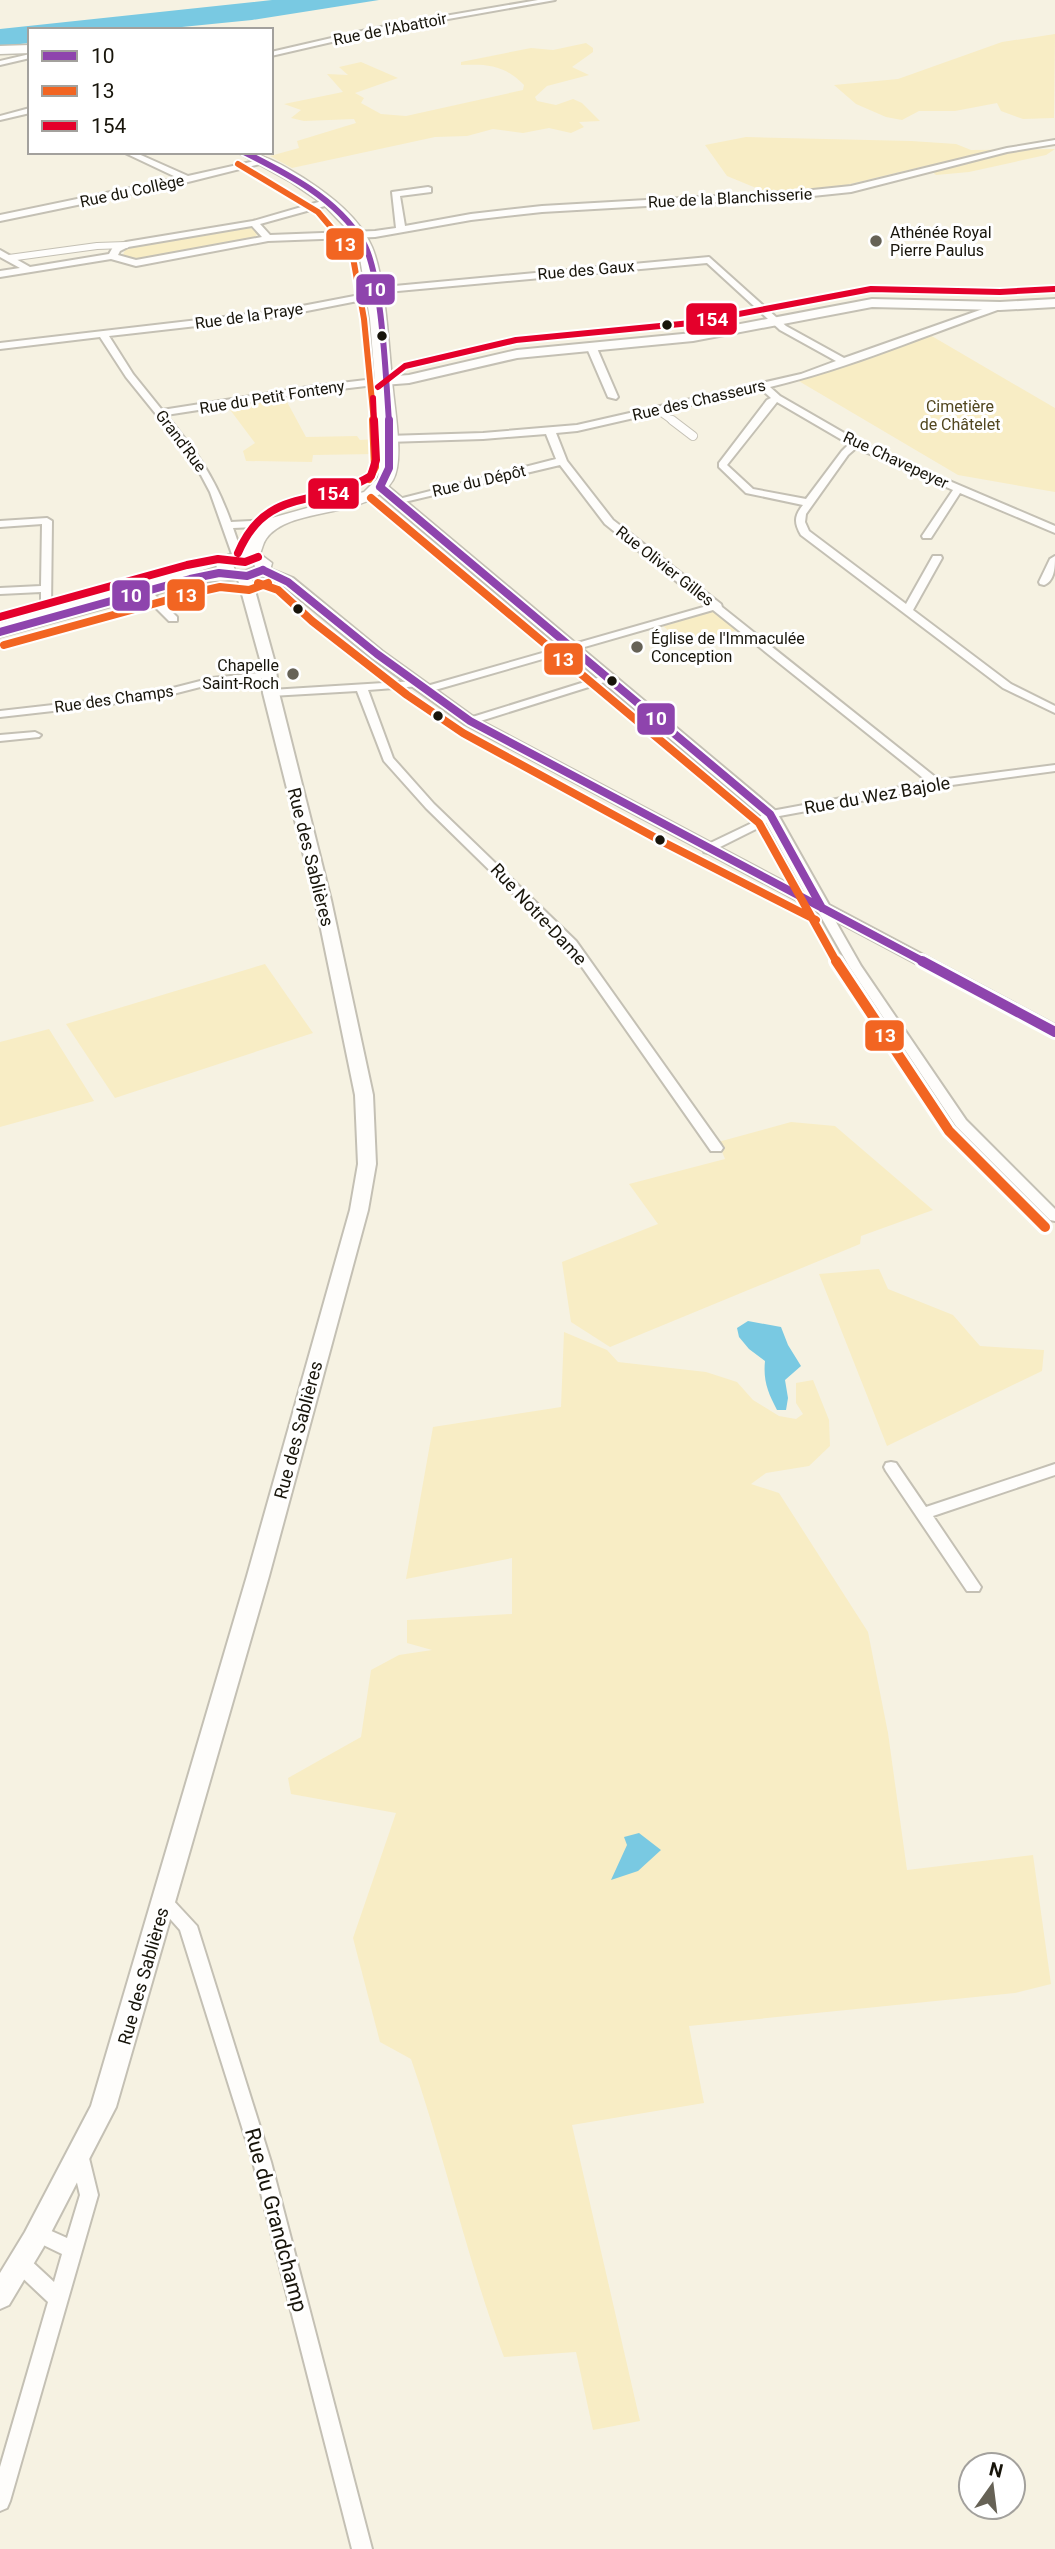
<svg xmlns="http://www.w3.org/2000/svg" width="1055" height="2549" font-family="Roboto,sans-serif">
  <rect width="100%" height="100%" fill="#f6f2e2"/>
  <!-- green -->
  <path fill="#f8edc5" d="M 1055,34 L 1054,118 L 1023,119 L 1001,111 L 997,103 L 955,111 L 919,111 L 902,120 L 886,117 L 856,104 L 834,85 L 898,79 L 1002,42 Z
    M 586,43 L 593,48 L 593,52 L 572,67 L 589,75 L 547,86 L 535,97 L 537,101 L 556,105 L 573,99 L 582,103 L 600,121 L 579,122 L 584,127 L 571,133 L 549,128 L 523,133 L 493,129 L 467,136 L 435,137 L 292,168 L 270,156 L 299,148 L 297,141 L 356,123 L 354,119 L 304,121 L 291,118 L 301,110 L 284,104 L 343,92 L 327,74 L 348,75 L 339,67 L 361,62 L 398,78 L 355,93 L 364,98 L 361,103 L 381,114 L 406,116 L 523,90 L 524,85 C 504,65 489,64 461,65 L 461,62 L 531,48 L 553,50 Z
    M 746,137 L 911,141 L 956,144 L 971,150 L 1055,149 L 1046,155 L 969,172 L 936,175 L 925,166 L 838,187 L 768,193 L 727,176 L 705,145 Z
    M 243,226 L 253,228 L 258,233 L 253,240 L 138,260 L 123,255 L 125,250 L 133,246 Z
    M 930,335 L 1055,408 L 1055,492 L 958,475 L 797,380 Z
    M 286,400 L 306,437 L 357,436 L 360,440 L 375,439 L 376,454 L 313,455 L 312,462 L 246,461 L 243,451 L 255,443 L 228,407 Z
    M 714,611 L 737,630 L 682,647 L 675,642 L 678,638 L 663,626 Z
    M 265,964 L 313,1033 L 115,1098 L 66,1024 Z
    M 49,1029 L 94,1101 L 0,1127 L 0,1042 Z
    M 791,1122 L 835,1126 L 933,1210 L 861,1236 L 860,1244 L 610,1347 L 571,1322 L 562,1262 L 658,1224 L 629,1184 L 725,1159 L 718,1142 Z
    M 879,1269 L 888,1289 L 953,1315 L 980,1346 L 1044,1350 L 1042,1371 L 887,1446 L 819,1274 Z
    M 564,1332 L 607,1350 L 618,1362 L 706,1372 L 737,1382 L 753,1400 L 779,1416 L 796,1419 L 803,1414 L 796,1403 L 796,1383 L 813,1380 L 829,1420 L 830,1446 L 809,1466 L 766,1473 L 751,1484 L 779,1493 L 868,1632 L 888,1733 L 907,1870 L 1033,1855 L 1051,1984 L 1015,1993 L 689,2026 L 704,2103 L 572,2125 L 640,2421 L 593,2430 L 576,2352 L 504,2357 C 467,2260 445,2157 411,2059 L 380,2042 L 353,1938 L 396,1813 L 291,1794 L 288,1778 L 361,1737 L 371,1670 L 399,1655 L 432,1650 L 407,1643 L 407,1620 L 512,1614 L 512,1558 L 406,1579 L 433,1427 L 561,1407 Z"/>
  <!-- water -->
  <path fill="#79c9e2" d="M 272,0 L 379,0 L 252,20 L 152,30 L 30,30 L 30,43 L 0,46 L 0,29 Z
    M 748,1321 L 781,1327 L 788,1345 L 801,1366 L 785,1380 L 788,1398 L 786,1410 L 777,1410 C 768,1393 763,1381 765,1361 L 749,1349 L 739,1337 L 737,1328 Z
    M 639,1833 L 661,1850 L 638,1871 L 611,1880 L 627,1845 L 624,1837 Z"/>
  <g fill="none" stroke-linecap="round" stroke-linejoin="round">
    <defs>
      <path id="pedestrian-far1" d="M 9,258 L 97,246 L 126,245
        M 656,409 L 674,422"/>
      <path id="pedestrian" d="M 672,420 L 693,436"/>
      <path id="minor" d="M 538,0 L 555,0 L 375,32 L 271,56 L 271,52 L 375,28 Z
        M 30,54 L 30,58 L 0,65 L 0,61 Z
        M 30,108 L 30,113 L 0,120 L 0,116 Z
        M 1055,140 L 1055,144 L 1007,152 L 851,192 L 803,197 L 542,212 L 471,220 L 375,237 L 268,241 L 136,266 L 111,259 L 0,277 L 0,271 L 20,268 L 0,257 L 0,250 L 30,267 L 109,254 L 113,247 L 126,242 L 253,221 L 329,199 L 333,202 L 332,204 L 260,224 L 270,235 L 375,231 L 396,228 L 392,192 L 428,187 L 431,188 L 431,192 L 400,196 L 405,226 L 471,214 L 542,206 L 803,191 L 851,186 L 1007,148 ZM 252,226 L 262,237 L 136,260 L 118,255 L 120,251 L 128,247 Z
        M 123,152 L 134,152 L 188,176 L 264,159 L 268,162 L 188,182 L 0,221 L 0,215 L 178,178 Z
        M 709,257 L 786,326 L 844,358 L 997,304 L 1003,304 L 1003,308 C 926,335 850,368 770,387 L 780,396 L 865,445 L 1055,526 L 1055,533 L 960,493 L 931,538 L 923,538 L 922,536 L 953,490 L 856,448 L 848,455 L 806,514 L 805,522 L 809,531 L 906,604 L 933,556 L 941,556 L 942,558 L 913,610 L 1011,684 L 1055,706 L 1055,713 L 1003,688 L 801,535 C 794,523 794,516 803,505 L 746,493 L 719,467 L 719,463 L 767,400 L 771,398 L 761,389 L 577,431 L 556,433 L 567,461 L 613,520 L 721,604 L 722,607 L 939,780 L 1055,765 L 1055,771 L 937,787 L 774,817 L 760,827 L 708,853 L 704,852 L 704,846 L 752,823 L 766,812 L 928,782 L 713,610 L 428,692 L 424,693 L 418,690 L 420,688 L 707,606 L 605,524 L 560,465 L 396,504 L 391,501 L 556,459 L 546,434 L 483,439 L 387,442 L 382,439 L 387,436 L 483,433 L 577,425 L 801,374 L 836,361 L 780,330 L 707,263 L 376,293 L 376,297 L 373,298 L 276,317 L 109,336 L 133,374 L 162,410 L 315,386 L 383,378 L 388,381 L 383,384 L 315,392 L 166,415 C 197,453 214,475 231,522 L 274,520 L 279,523 L 274,526 L 233,528 L 243,557 L 238,560 L 233,557 L 210,492 L 193,460 L 126,377 L 100,337 L 0,349 L 0,343 L 276,311 L 370,293 L 368,291 L 373,288 ZM 777,402 L 849,444 L 842,451 L 806,499 L 753,489 L 727,465 Z
        M 588,344 L 596,346 L 618,397 L 616,399 L 608,397 L 586,346 Z
        M 47,518 L 52,521 L 51,608 L 223,559 L 227,558 L 232,561 L 143,588 L 149,589 L 177,617 L 177,621 L 169,621 L 141,593 L 141,589 L 0,629 L 0,623 L 41,611 L 41,592 L 0,594 L 0,588 L 41,586 L 42,524 L 0,527 L 0,521 Z
        M 1055,556 C 1055,566 1055,581 1044,585 L 1040,584 L 1039,582 L 1050,559 Z
        M 268,672 L 273,675 L 272,677 L 212,684 L 169,695 L 97,706 L 0,717 L 0,711 L 97,700 L 169,689 L 212,678 Z
        M 607,675 L 612,678 L 611,680 L 474,723 L 466,723 L 464,721 L 466,719 Z
        M 416,681 L 422,684 L 420,686 L 368,690 L 393,758 L 434,804 L 576,941 L 721,1145 L 723,1148 L 721,1151 L 711,1151 L 568,947 L 426,808 L 384,761 L 357,691 L 271,696 L 265,693 L 271,690 Z
        M 35,732 L 41,735 L 39,737 L 0,741 L 0,735 Z
        M 822,904 L 828,908 L 861,966 L 966,1120 L 1055,1209 L 1055,1221 L 1050,1220 L 956,1126 L 849,966 L 816,908 Z
        M 891,1462 L 896,1463 L 926,1507 L 1055,1464 L 1055,1475 L 933,1516 L 981,1587 L 979,1591 L 967,1591 L 886,1471 L 884,1467 L 886,1463 Z
        M 165,1896 L 171,1898 L 197,1926 L 271,2162 L 372,2549 L 352,2549 L 253,2162 L 180,1930 L 156,1903 L 159,1898 Z
        M 79,2146 L 86,2148 L 88,2154 L 98,2195 L 10,2501 L 7,2508 L 0,2511 L 0,2467 L 48,2302 L 13,2269 L 10,2263 L 13,2257 L 20,2255 L 27,2257 L 54,2282 L 62,2254 L 31,2239 L 29,2233 L 31,2227 L 38,2225 L 67,2238 L 80,2195 L 70,2154 L 72,2148 Z"/>
      <path id="secondary" d="M 872,299 L 1000,302 L 1055,299 L 1055,307 L 1000,310 L 872,307 L 693,341 L 517,358 L 409,383 L 383,385 L 376,381 L 383,377 L 409,375 L 517,350 L 693,333 Z
        M 380,483 L 385,484 L 776,811 L 829,905 L 1055,1025 L 1055,1037 L 465,724 L 372,658 L 283,585 L 258,573 L 256,570 L 263,566 L 293,578 L 382,651 L 475,718 L 805,893 L 763,817 L 375,490 L 373,487 Z
        M 244,572 L 251,576 L 275,663 L 279,693 L 331,900 L 373,1095 L 376,1164 L 368,1210 L 269,1576 L 116,2107 L 43,2248 L 9,2305 L 0,2309 L 0,2273 L 25,2232 L 91,2106 L 247,1576 L 350,1210 L 358,1164 L 355,1095 L 315,900 L 263,693 L 261,663 L 237,576 Z"/>
      <path id="primary" d="M 30,45 L 30,53 L 0,54 L 0,46 Z
        M 237,152 C 263,152 284,166 305,179 C 331,196 360,218 372,247 C 386,280 389,352 393,390 C 395,412 404,461 393,480 C 370,520 289,505 266,539 C 263,543 262,549 260,554 L 272,563 L 269,574 C 243,583 220,578 193,584 L 0,637 L 0,627 L 217,568 L 216,564 L 228,555 L 245,551 L 252,533 L 268,519 L 364,492 L 378,478 L 381,455 L 370,319 L 358,246 L 349,231 L 323,204 L 291,182 ZM 244,561 L 254,563 L 255,567 L 245,571 L 235,570 L 233,565 Z"/>
    </defs>
    <!-- pedestrian-far1 casing -->
    <use href="#pedestrian-far1" stroke="#c4c0b4" stroke-width="8"/>
    <!-- pedestrian casing -->
    <use href="#pedestrian" stroke="#c4c0b4" stroke-width="10"/>
    <!-- minor casing -->
    <use href="#minor" stroke="#c4c0b4" stroke-width="4"/>
    <!-- secondary casing -->
    <use href="#secondary" stroke="#c4c0b4" stroke-width="4"/>
    <!-- primary casing -->
    <use href="#primary" stroke="#c4c0b4" stroke-width="3"/>
    <!-- pedestrian-far1 -->
    <use href="#pedestrian-far1" stroke="#fefdfb" stroke-width="6"/>
    <!-- pedestrian -->
    <use href="#pedestrian" stroke="#fefdfb" stroke-width="8"/>
    <!-- minor -->
    <use href="#minor" fill="#fefdfb" fill-rule="evenodd"/>
    <!-- secondary -->
    <use href="#secondary" fill="#fefdfb" fill-rule="evenodd"/>
    <!-- primary -->
    <use href="#primary" fill="#fefdfb" fill-rule="evenodd"/>
    <defs>
      <path id="bus-1-far2" d="M 244,152 C 288,174 336,198 363,242 C 382,274 386,381 389,422"/>
      <path id="bus-1-far1" d="M 380,487 L 389,468 L 389,420
        M 380,487 L 770,814 L 822,908
        M 263,570 L 288,582 L 377,654 L 470,721 L 926,963
        M 0,632 L 190,579 L 219,573 L 247,576 L 263,570"/>
      <path id="bus-1" d="M 922,961 L 1055,1032"/>
      <path id="bus-2-far2" d="M 238,164 L 318,212 L 352,252 L 364,319 L 374,422"/>
      <path id="bus-2-far1" d="M 369,479 L 375,467 L 373,420
        M 371,498 L 759,823 L 837,963
        M 258,583 L 278,590 L 312,621 L 407,695 L 463,733 L 665,843 L 816,920
        M 4,645 L 193,593 L 220,587 L 249,590 L 268,583"/>
      <path id="bus-2" d="M 836,961 L 949,1131 L 1045,1227"/>
      <path id="bus-3-far1" d="M 378,387 L 405,366 L 516,340 L 691,323 L 871,289 L 1000,292 L 1054,289
        M 373,398 L 374,422"/>
      <path id="bus-3" d="M 238,553 C 267,485 317,509 371,476 L 376,460 L 374,420
        M 0,617 L 187,565 L 218,559 L 245,562 L 258,557"/>
    </defs>
    <!-- bus-1-far2 casing -->
    <use href="#bus-1-far2" stroke="#fff" stroke-width="10"/>
    <!-- bus-1-far1 casing -->
    <use href="#bus-1-far1" stroke="#fff" stroke-width="12"/>
    <!-- bus-1 casing -->
    <use href="#bus-1" stroke="#fff" stroke-width="16"/>
    <!-- bus-2-far2 casing -->
    <use href="#bus-2-far2" stroke="#fff" stroke-width="10"/>
    <!-- bus-2-far1 casing -->
    <use href="#bus-2-far1" stroke="#fff" stroke-width="12"/>
    <!-- bus-2 casing -->
    <use href="#bus-2" stroke="#fff" stroke-width="16"/>
    <!-- bus-3-far1 casing -->
    <use href="#bus-3-far1" stroke="#fff" stroke-width="10"/>
    <!-- bus-3 casing -->
    <use href="#bus-3" stroke="#fff" stroke-width="12"/>
    <!-- bus-1-far2 -->
    <use href="#bus-1-far2" stroke="#8e44ad" stroke-width="6"/>
    <!-- bus-1-far1 -->
    <use href="#bus-1-far1" stroke="#8e44ad" stroke-width="8"/>
    <!-- bus-1 -->
    <use href="#bus-1" stroke="#8e44ad" stroke-width="10"/>
    <!-- bus-2-far2 -->
    <use href="#bus-2-far2" stroke="#f26522" stroke-width="6"/>
    <!-- bus-2-far1 -->
    <use href="#bus-2-far1" stroke="#f26522" stroke-width="8"/>
    <!-- bus-2 -->
    <use href="#bus-2" stroke="#f26522" stroke-width="10"/>
    <!-- bus-3-far1 -->
    <use href="#bus-3-far1" stroke="#e4002b" stroke-width="6"/>
    <!-- bus-3 -->
    <use href="#bus-3" stroke="#e4002b" stroke-width="8"/>
  </g>
  <!-- markers -->
  <g fill="#666256" stroke="#fff" stroke-width="2.5">
    <circle cx="876" cy="241" r="7"/>
    <circle cx="637" cy="647" r="7"/>
    <circle cx="293" cy="674" r="7"/>
  </g>
  <g fill="#18150b" stroke="#fff" stroke-width="2.5">
    <circle cx="667" cy="325" r="6"/>
    <circle cx="382" cy="336" r="6"/>
    <circle cx="298" cy="609" r="6"/>
    <circle cx="612" cy="681" r="6"/>
    <circle cx="438" cy="716" r="6"/>
    <circle cx="660" cy="840" r="6"/>
  </g>
  <g text-anchor="middle" dominant-baseline="central" stroke-width="6" stroke-linejoin="round" paint-order="stroke">
    <!-- far-street labels -->
    <g font-size="16" fill="#18150b" stroke="#fff">
      <text transform="translate(390 29) rotate(-11)">Rue de l'Abattoir</text>
      <text transform="translate(132 191) rotate(-12)">Rue du Collège</text>
      <text transform="translate(730 198) rotate(-3)">Rue de la Blanchisserie</text>
      <text transform="translate(586 270) rotate(-5)">Rue des Gaux</text>
      <text transform="translate(249 316) rotate(-8)">Rue de la Praye</text>
      <text transform="translate(272 397) rotate(-9)">Rue du Petit Fonteny</text>
      <text transform="translate(699 400) rotate(-13)">Rue des Chasseurs</text>
      <text transform="translate(181 441) rotate(53)">Grand'Rue</text>
      <text transform="translate(896 460) rotate(25)">Rue Chavepeyer</text>
      <text transform="translate(479 481) rotate(-13)">Rue du Dépôt</text>
      <text transform="translate(665 566) rotate(38)">Rue Olivier Gilles</text>
      <text transform="translate(114 699) rotate(-8)">Rue des Champs</text>
    </g>
    <!-- far-poi labels -->
    <g font-size="16" fill="#18150b" stroke="#fff" text-anchor="start">
      <text x="890" y="232">Athénée Royal<tspan x="890" dy="18">Pierre Paulus</tspan></text>
      <text x="651" y="638">Église de l'Immaculée<tspan x="651" dy="18">Conception</tspan></text>
      <text x="279" y="665" text-anchor="end">Chapelle<tspan x="279" dy="18">Saint-Roch</tspan></text>
    </g>
    <!-- far-park labels -->
    <g font-size="16" fill="#52471f" stroke="#fff">
      <text x="960" y="406">Cimetière<tspan x="960" dy="18">de Châtelet</tspan></text>
    </g>
    <!-- street labels -->
    <g font-size="18" fill="#18150b" stroke="#fff">
      <text transform="translate(877 795) rotate(-10)">Rue du Wez Bajole</text>
      <text transform="translate(311 857) rotate(76)">Rue des Sablières</text>
      <text transform="translate(539 914) rotate(47)">Rue Notre-Dame</text>
      <text transform="translate(298 1430) rotate(-75)">Rue des Sablières</text>
      <text transform="translate(143 1976) rotate(-74)">Rue des Sablières</text>
    </g>
    <!-- near-street labels -->
    <g font-size="21" fill="#18150b" stroke="#fff">
      <text transform="translate(276 2220) rotate(75)">Rue du Grandchamp</text>
    </g>
  </g>
  <g stroke="#fff" stroke-width="2.5">
    <rect x="325" y="227" width="40" height="34" rx="7" fill="#f26522"/>
    <rect x="355" y="273" width="41" height="33" rx="7" fill="#8e44ad"/>
    <rect x="685" y="302" width="53" height="34" rx="7" fill="#e4002b"/>
    <rect x="307" y="477" width="53" height="33" rx="7" fill="#e4002b"/>
    <rect x="166" y="578" width="40" height="34" rx="7" fill="#f26522"/>
    <rect x="111" y="579" width="40" height="33" rx="7" fill="#8e44ad"/>
    <rect x="543" y="642" width="41" height="34" rx="7" fill="#f26522"/>
    <rect x="636" y="702" width="40" height="34" rx="7" fill="#8e44ad"/>
    <rect x="864" y="1019" width="41" height="33" rx="7" fill="#f26522"/>
  </g>
  <g font-size="19" text-anchor="middle" font-weight="bold" fill="#fff">
    <text x="345" y="251">13</text>
    <text x="375" y="296">10</text>
    <text x="712" y="326">154</text>
    <text x="333" y="500">154</text>
    <text x="186" y="602">13</text>
    <text x="131" y="602">10</text>
    <text x="563" y="666">13</text>
    <text x="656" y="725">10</text>
    <text x="885" y="1042">13</text>
  </g>
  <!-- legend -->
  <rect x="28" y="28" width="245" height="126" fill="#ffffff" stroke="#a3a19d" stroke-width="2"/>
  <rect x="42" y="51" width="35" height="10" fill="#8e44ad" stroke="#a3a19d" stroke-width="2"/>
  <text x="91" y="63" font-size="21" fill="#18150b">10</text>
  <rect x="42" y="86" width="35" height="10" fill="#f26522" stroke="#a3a19d" stroke-width="2"/>
  <text x="91" y="98" font-size="21" fill="#18150b">13</text>
  <rect x="42" y="121" width="35" height="10" fill="#e4002b" stroke="#a3a19d" stroke-width="2"/>
  <text x="91" y="133" font-size="21" fill="#18150b">154</text>
  <!-- north arrow -->
  <g transform="translate(992 2486) rotate(14)"><circle r="33" fill="#ffffff" stroke="#a3a19d" stroke-width="2"/>
  <path d="M0-5L12 26L0 18L-12 26Z" fill="#666256"/>
  <text y="-10" font-size="19" font-weight="bold" text-anchor="middle" fill="#18150b">N</text>
  </g>
</svg>
